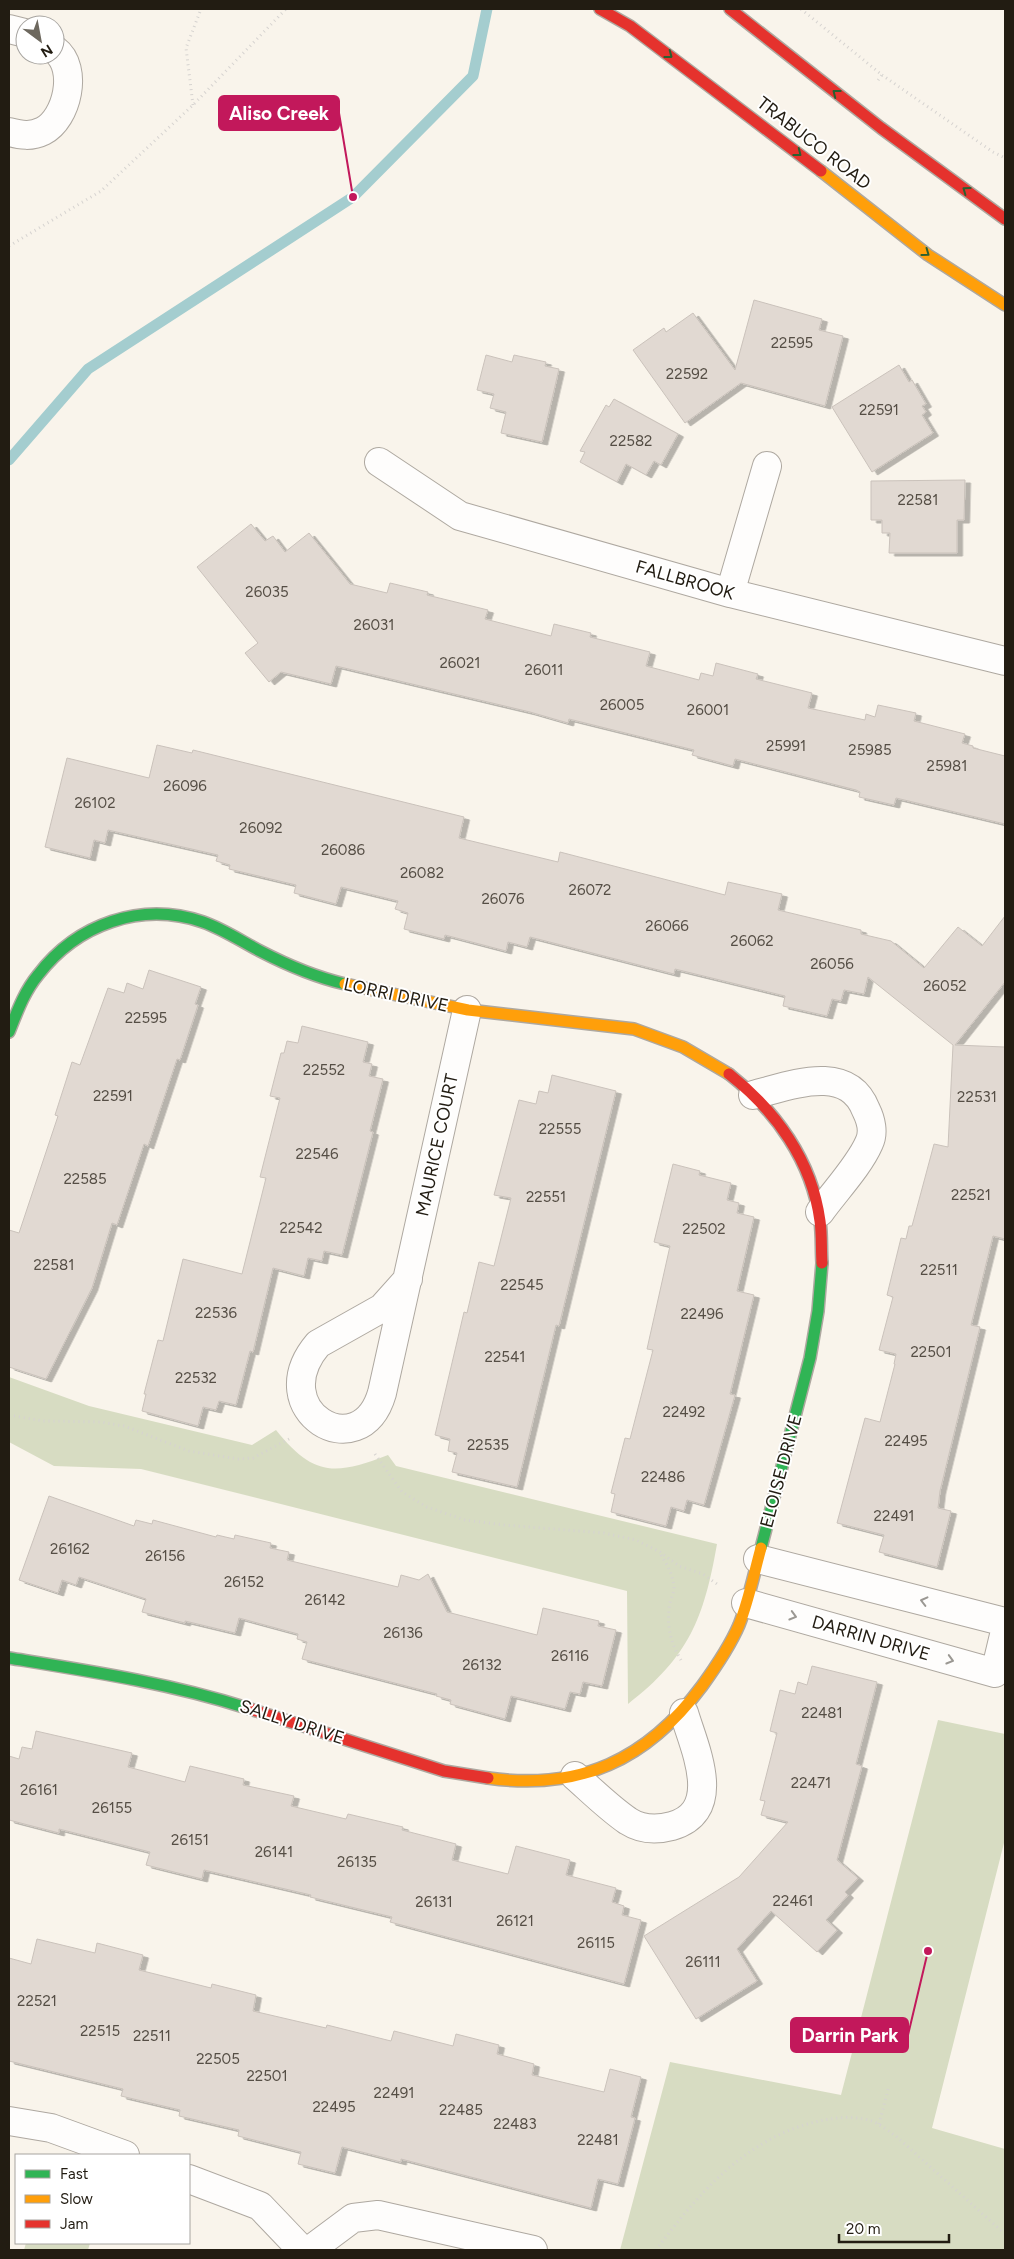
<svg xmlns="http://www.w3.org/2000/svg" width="1014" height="2259" font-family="Figtree,sans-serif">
  <defs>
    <filter id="shadow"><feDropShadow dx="5.5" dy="3" stdDeviation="0" flood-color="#0004"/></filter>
  </defs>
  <rect width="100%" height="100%" fill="#f9f4eb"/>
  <!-- green -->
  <path fill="#d7dcc2" d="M 9,1377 L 89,1406 L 252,1445 L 276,1430 C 313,1476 334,1476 388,1455 L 396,1466 L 717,1544 C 704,1618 689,1657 628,1704 L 627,1591 L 141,1469 L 54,1466 L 9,1442 Z
    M 938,1720 L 1005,1734 L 1005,1839 L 932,2128 L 1005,2149 L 1005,2250 L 620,2250 L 670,2062 L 841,2095 Z
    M 26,2243 L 90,2243 L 88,2250 L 24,2250 Z"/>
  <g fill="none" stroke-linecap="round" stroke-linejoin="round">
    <!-- stream -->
    <path stroke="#a4cdcf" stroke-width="11" d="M 9,460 L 88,369 L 353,197 L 473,76 L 487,9"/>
  </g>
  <!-- building -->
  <path fill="#e1d9d2" stroke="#cac2bb" filter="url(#shadow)" d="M 754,300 L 822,319 L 819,330 L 843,336 L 825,406 L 741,383 L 685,423 L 633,350 L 664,328 L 666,332 L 693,313 L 735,370 Z
    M 486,355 L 512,362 L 514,355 L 546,362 L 545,366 L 559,369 L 542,442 L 501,433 L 506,412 L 490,408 L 494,394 L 477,390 Z
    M 899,365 L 909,382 L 912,380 L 926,404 L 922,406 L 926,412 L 922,415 L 933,433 L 872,472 L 832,407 Z
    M 614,399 L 678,434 L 661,465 L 654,461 L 646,475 L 626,464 L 617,482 L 580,462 L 585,452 L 580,451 L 606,405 L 609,407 Z
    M 965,480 L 964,520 L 957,520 L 957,553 L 889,553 L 890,533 L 882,533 L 882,520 L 871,520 L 871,481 Z
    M 251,524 L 265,541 L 273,536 L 285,552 L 309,533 L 350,584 L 387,593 L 390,583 L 428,592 L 427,595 L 488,610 L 485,619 L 551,636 L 554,624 L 591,633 L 590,637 L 650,652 L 646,666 L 699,680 L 701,673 L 713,676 L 716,663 L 758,674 L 756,679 L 812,693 L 808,708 L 865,720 L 866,714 L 875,717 L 878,705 L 916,713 L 914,721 L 965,734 L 962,743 L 973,746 L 973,748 L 1005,756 L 1005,824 L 896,798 L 894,805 L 859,797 L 860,792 L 856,790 L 735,759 L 733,766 L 692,755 L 694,750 L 569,719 L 568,723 L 530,712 L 336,666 L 331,684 L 281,672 L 269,682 L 245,653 L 258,643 L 197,567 Z
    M 157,745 L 192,753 L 193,750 L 464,817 L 459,838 L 558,862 L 560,852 L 725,895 L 728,882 L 782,894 L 778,910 L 861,930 L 861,934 L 891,941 L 924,968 L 958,927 L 982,946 L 1005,916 L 1005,982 L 955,1045 L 1005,1047 L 1005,1239 L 993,1236 L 971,1325 L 980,1327 L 940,1491 L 938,1508 L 951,1511 L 937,1567 L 879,1552 L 884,1535 L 837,1523 L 865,1418 L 880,1422 L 895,1364 L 894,1364 L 896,1354 L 879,1350 L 893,1297 L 887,1295 L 901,1238 L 906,1239 L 909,1226 L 912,1226 L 934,1144 L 948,1147 L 953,1045 L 868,977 L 864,994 L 844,990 L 841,1001 L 832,999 L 827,1016 L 783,1006 L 785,996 L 675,969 L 674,974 L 530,937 L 527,947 L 508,942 L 506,951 L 445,935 L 444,939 L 404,929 L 408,913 L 395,909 L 398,901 L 341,887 L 336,904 L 294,893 L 296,885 L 229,869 L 230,865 L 216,861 L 218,855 L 108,830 L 105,843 L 94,840 L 90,858 L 45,847 L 67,758 L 149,778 Z
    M 149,970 L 201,987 L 195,1004 L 198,1005 L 180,1060 L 177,1059 L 148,1146 L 144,1144 L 117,1225 L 112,1223 L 92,1288 L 46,1379 L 9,1367 L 9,1230 L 19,1233 L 58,1116 L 55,1115 L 72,1062 L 80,1065 L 108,988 L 124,993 L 127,983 L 143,989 Z
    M 302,1026 L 368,1042 L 363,1062 L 372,1064 L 369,1076 L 383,1079 L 370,1131 L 373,1132 L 342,1255 L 324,1251 L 322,1261 L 308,1258 L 304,1276 L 273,1268 L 253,1352 L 250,1351 L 236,1405 L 219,1401 L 216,1410 L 203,1407 L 198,1426 L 142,1411 L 146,1394 L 144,1394 L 158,1340 L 163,1341 L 183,1259 L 242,1274 L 266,1178 L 260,1177 L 280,1098 L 270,1096 L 281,1053 L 284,1053 L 287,1041 L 298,1043 Z
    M 552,1075 L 616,1091 L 559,1326 L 556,1325 L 517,1487 L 452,1472 L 457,1453 L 448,1451 L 450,1439 L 435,1435 L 464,1312 L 467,1313 L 479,1262 L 494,1266 L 511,1198 L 494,1195 L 519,1100 L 536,1104 L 539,1091 L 548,1093 Z
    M 673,1164 L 700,1171 L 699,1175 L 731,1183 L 727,1200 L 739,1203 L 737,1213 L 754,1217 L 737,1291 L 754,1295 L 730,1394 L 735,1395 L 704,1505 L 687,1500 L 684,1511 L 671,1507 L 666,1526 L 611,1512 L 615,1494 L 611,1493 L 625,1438 L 630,1439 L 653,1350 L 647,1349 L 670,1246 L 654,1242 Z
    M 49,1496 L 134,1526 L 136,1520 L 152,1524 L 153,1520 L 216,1537 L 217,1535 L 234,1539 L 235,1535 L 271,1543 L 270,1548 L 289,1552 L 287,1560 L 398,1587 L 401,1575 L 419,1580 L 428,1574 L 447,1612 L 537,1635 L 543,1608 L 599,1621 L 598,1626 L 616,1630 L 602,1686 L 583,1682 L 580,1694 L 570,1692 L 565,1709 L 511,1696 L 505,1719 L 450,1704 L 451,1700 L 436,1696 L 437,1694 L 302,1659 L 307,1642 L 297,1639 L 298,1634 L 239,1618 L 235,1633 L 185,1621 L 185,1623 L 142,1612 L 146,1599 L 79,1577 L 76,1585 L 62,1580 L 58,1593 L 19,1580 Z
    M 812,1666 L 877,1682 L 856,1764 L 862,1766 L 837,1860 L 858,1878 L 845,1892 L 848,1895 L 826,1920 L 837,1930 L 817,1952 L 771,1911 L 737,1949 L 757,1981 L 696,2019 L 644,1936 L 739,1877 L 788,1822 L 761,1815 L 765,1801 L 760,1800 L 777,1733 L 770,1731 L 780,1690 L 795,1694 L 798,1682 L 807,1685 Z
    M 36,1731 L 132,1753 L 128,1767 L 185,1782 L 190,1766 L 244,1779 L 243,1785 L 294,1796 L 291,1806 L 346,1819 L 348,1814 L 403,1827 L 402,1830 L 456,1844 L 452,1860 L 508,1874 L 516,1846 L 570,1860 L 566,1875 L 616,1888 L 612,1902 L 624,1906 L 622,1915 L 641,1920 L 624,1984 L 390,1922 L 392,1917 L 310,1897 L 311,1895 L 204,1870 L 202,1879 L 146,1865 L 150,1852 L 59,1829 L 59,1833 L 9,1820 L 9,1756 L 19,1759 L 22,1747 L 32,1749 Z
    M 37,1939 L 95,1953 L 97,1943 L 143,1955 L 139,1970 L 211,1988 L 212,1984 L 256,1995 L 253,2011 L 326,2028 L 327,2025 L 391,2041 L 394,2031 L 453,2046 L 456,2034 L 499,2045 L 497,2054 L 534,2064 L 532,2075 L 604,2092 L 610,2069 L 641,2077 L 631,2117 L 635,2118 L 618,2184 L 598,2179 L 591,2208 L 401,2159 L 401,2162 L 342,2147 L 335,2173 L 298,2164 L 301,2152 L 238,2136 L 239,2130 L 179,2116 L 180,2110 L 121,2096 L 123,2089 L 9,2061 L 9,1958 L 31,1964 Z"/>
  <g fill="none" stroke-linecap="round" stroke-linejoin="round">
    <defs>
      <path id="street" d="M 9,29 L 25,33
        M 9,132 C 21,135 31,137 43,131 C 67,119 79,68 55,50
        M 379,462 L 460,516 L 730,593 L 1005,661
        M 730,593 L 767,466
        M 753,1095 C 790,1086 847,1062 866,1110 C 871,1120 874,1133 869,1143 C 859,1166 835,1191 820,1212
        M 408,1279 L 382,1308 L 318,1344 C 262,1410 360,1469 382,1393 L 467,1010
        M 758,1559 L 1005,1622
        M 746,1603 L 995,1673 L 1005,1631
        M 575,1776 C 592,1791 609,1808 628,1821 C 642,1830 657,1830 672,1826 C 725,1811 694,1747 684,1713
        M 9,2121 L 51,2128 L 125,2155
        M 189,2179 L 260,2206 L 302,2250
        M 310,2250 L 353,2218 L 378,2215 L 533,2250"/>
      <path id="fast" d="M 9,1032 C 17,1012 24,992 38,975 C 77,924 141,901 203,922 C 223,929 241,941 260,951 C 287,965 315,977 345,984
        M 761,1548 L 810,1358 L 818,1311 L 822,1263
        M 9,1658 C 89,1671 169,1683 247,1708"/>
      <path id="slow" d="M 821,171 L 928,255 L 1005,305
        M 345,984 L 468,1010 L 634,1029 L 683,1047 L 729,1074
        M 488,1778 C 580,1791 647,1760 702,1686 C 715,1668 730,1646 739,1625 C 749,1600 754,1573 761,1548"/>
      <path id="jam" d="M 600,9 L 630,26 L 821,171
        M 730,9 L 881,128 L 1005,219
        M 729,1074 C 776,1111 812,1161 820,1221 C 822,1235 821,1249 822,1263
        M 247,1708 L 444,1771 L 488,1778"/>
    </defs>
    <!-- street casing -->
    <use href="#street" stroke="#aea8a0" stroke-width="30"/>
    <!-- fast casing -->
    <use href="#fast" stroke="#aea8a0" stroke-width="14"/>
    <!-- slow casing -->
    <use href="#slow" stroke="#aea8a0" stroke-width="14"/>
    <!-- jam casing -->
    <use href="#jam" stroke="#aea8a0" stroke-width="14"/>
    <!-- path -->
    <path stroke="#d6d3d0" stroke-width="3" stroke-dasharray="1 4" stroke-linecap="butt" d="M 801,9 L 882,75 L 876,83
      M 882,75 L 993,152 L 1005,158
      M 193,105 L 186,48 L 201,9
      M 9,246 L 101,191 L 193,105 L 286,9
      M 9,1415 L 43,1421 L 101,1422 L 124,1426 L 189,1451 L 238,1459 L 253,1458 L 291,1438
      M 375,1454 L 402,1492 L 427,1507 L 465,1520 L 504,1525 L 604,1533 L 636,1540 L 660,1552 L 679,1566 L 703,1574 L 717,1584
      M 661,1555 C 668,1566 673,1575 674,1588 C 674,1593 671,1598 670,1603 C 666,1624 670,1642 681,1660
      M 879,2124 L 889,2086
      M 656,2250 C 697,2195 745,2139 815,2122 C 831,2118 848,2116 864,2119 C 877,2121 887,2130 897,2137 L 1005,2234"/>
    <!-- street -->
    <use href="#street" stroke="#fefdfc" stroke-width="28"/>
    <!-- fast -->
    <use href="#fast" stroke="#30b455" stroke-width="11"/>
    <!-- slow -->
    <use href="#slow" stroke="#ff9f0a" stroke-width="11"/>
    <!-- jam -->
    <use href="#jam" stroke="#e5322d" stroke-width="11"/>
  </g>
  <!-- one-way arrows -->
  <defs><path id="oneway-chevron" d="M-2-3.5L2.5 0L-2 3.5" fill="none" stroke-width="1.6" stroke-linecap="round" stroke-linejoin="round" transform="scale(1.25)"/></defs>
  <g stroke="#286030">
    <use href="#oneway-chevron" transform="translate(669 55) rotate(37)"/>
    <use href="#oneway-chevron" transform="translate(836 93) rotate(-142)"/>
    <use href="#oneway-chevron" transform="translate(798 153) rotate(38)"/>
    <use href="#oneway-chevron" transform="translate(966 190) rotate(-144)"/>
    <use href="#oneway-chevron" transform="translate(926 253) rotate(36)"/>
  </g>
  <g stroke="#9b9893">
    <use href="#oneway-chevron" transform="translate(924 1601) rotate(-166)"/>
    <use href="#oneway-chevron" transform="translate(793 1616) rotate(16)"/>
    <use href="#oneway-chevron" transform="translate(950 1660) rotate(16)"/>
  </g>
  <g text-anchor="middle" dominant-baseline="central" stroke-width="4" stroke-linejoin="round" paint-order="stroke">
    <!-- number labels -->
    <g font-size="15" fill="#554e45">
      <text x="792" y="343">22595</text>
      <text x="687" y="374">22592</text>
      <text x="879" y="410">22591</text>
      <text x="631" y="441">22582</text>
      <text x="918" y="500">22581</text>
      <text x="267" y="592">26035</text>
      <text x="374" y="625">26031</text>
      <text x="460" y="663">26021</text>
      <text x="544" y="670">26011</text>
      <text x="622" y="705">26005</text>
      <text x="708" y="710">26001</text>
      <text x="786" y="746">25991</text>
      <text x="870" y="750">25985</text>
      <text x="947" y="766">25981</text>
      <text x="185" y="786">26096</text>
      <text x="95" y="803">26102</text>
      <text x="261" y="828">26092</text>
      <text x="343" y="850">26086</text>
      <text x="422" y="873">26082</text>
      <text x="590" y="890">26072</text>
      <text x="503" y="899">26076</text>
      <text x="667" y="926">26066</text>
      <text x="752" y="941">26062</text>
      <text x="832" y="964">26056</text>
      <text x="945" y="986">26052</text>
      <text x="146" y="1018">22595</text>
      <text x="324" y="1070">22552</text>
      <text x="113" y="1096">22591</text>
      <text x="977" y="1097">22531</text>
      <text x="560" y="1129">22555</text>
      <text x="317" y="1154">22546</text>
      <text x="85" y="1179">22585</text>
      <text x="971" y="1195">22521</text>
      <text x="546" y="1197">22551</text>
      <text x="301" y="1228">22542</text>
      <text x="704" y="1229">22502</text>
      <text x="54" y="1265">22581</text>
      <text x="939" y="1270">22511</text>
      <text x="522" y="1285">22545</text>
      <text x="216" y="1313">22536</text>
      <text x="702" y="1314">22496</text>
      <text x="931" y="1352">22501</text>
      <text x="505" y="1357">22541</text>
      <text x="196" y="1378">22532</text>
      <text x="684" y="1412">22492</text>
      <text x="906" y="1441">22495</text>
      <text x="488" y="1445">22535</text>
      <text x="663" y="1477">22486</text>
      <text x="894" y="1516">22491</text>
      <text x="70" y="1549">26162</text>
      <text x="165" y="1556">26156</text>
      <text x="244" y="1582">26152</text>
      <text x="325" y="1600">26142</text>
      <text x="403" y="1633">26136</text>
      <text x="570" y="1656">26116</text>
      <text x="482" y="1665">26132</text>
      <text x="822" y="1713">22481</text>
      <text x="811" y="1783">22471</text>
      <text x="39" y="1790">26161</text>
      <text x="112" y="1808">26155</text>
      <text x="190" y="1840">26151</text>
      <text x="274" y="1852">26141</text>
      <text x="357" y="1862">26135</text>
      <text x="793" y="1901">22461</text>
      <text x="434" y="1902">26131</text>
      <text x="515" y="1921">26121</text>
      <text x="596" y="1943">26115</text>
      <text x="703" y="1962">26111</text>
      <text x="37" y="2001">22521</text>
      <text x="100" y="2031">22515</text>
      <text x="152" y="2036">22511</text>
      <text x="218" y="2059">22505</text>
      <text x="267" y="2076">22501</text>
      <text x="394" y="2093">22491</text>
      <text x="334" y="2107">22495</text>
      <text x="461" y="2110">22485</text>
      <text x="515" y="2124">22483</text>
      <text x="598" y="2140">22481</text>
    </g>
    <!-- street labels -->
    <g font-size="18" fill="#221c12" stroke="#fff">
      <text transform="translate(814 143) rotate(38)">TRABUCO ROAD</text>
      <text transform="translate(685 580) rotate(16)">FALLBROOK</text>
      <text transform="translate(396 995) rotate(12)">LORRI DRIVE</text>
      <text transform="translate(437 1145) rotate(-78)">MAURICE COURT</text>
      <text transform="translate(781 1471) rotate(-75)">ELOISE DRIVE</text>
      <text transform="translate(871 1638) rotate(16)">DARRIN DRIVE</text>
      <text transform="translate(292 1722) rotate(18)">SALLY DRIVE</text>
    </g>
  </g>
  <!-- callouts -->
  <path fill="none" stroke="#c2185b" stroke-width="2" d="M353 197L339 113M928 1951L908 2035"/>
  <g fill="#c2185b" stroke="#fff" stroke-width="2">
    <circle cx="353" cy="197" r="5"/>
    <circle cx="928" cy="1951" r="5"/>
  </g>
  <g fill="#c2185b" stroke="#c2185b" stroke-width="2">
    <rect x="219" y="96" width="120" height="34" rx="5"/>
    <rect x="791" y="2018" width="117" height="34" rx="5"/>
  </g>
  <g font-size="19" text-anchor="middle" font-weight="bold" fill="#fff">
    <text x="279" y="120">Aliso Creek</text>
    <text x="850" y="2042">Darrin Park</text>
  </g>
  <!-- border -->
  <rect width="1014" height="2259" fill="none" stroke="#221c12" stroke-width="20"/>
  <!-- legend -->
  <rect x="15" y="2154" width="175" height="90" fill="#ffffff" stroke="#a7a4a0"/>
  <rect x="25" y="2170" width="25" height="8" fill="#30b455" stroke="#a7a4a0"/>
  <text x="60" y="2179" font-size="15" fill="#221c12">Fast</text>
  <rect x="25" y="2195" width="25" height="8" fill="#ff9f0a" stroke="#a7a4a0"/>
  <text x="60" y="2204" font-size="15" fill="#221c12">Slow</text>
  <rect x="25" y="2220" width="25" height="8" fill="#e5322d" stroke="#a7a4a0"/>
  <text x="60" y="2229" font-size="15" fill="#221c12">Jam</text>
  <!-- north arrow -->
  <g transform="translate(40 40) rotate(148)"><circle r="24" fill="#ffffff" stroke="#a7a4a0"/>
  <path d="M0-4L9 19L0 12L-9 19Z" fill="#6d685e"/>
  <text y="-8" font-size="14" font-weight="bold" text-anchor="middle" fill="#221c12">N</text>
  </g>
  <!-- scale -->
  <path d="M839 2234v8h110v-8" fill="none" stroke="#221c12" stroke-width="2.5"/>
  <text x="846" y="2234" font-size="15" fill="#221c12" stroke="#ffffff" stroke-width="4" paint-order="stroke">20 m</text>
</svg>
